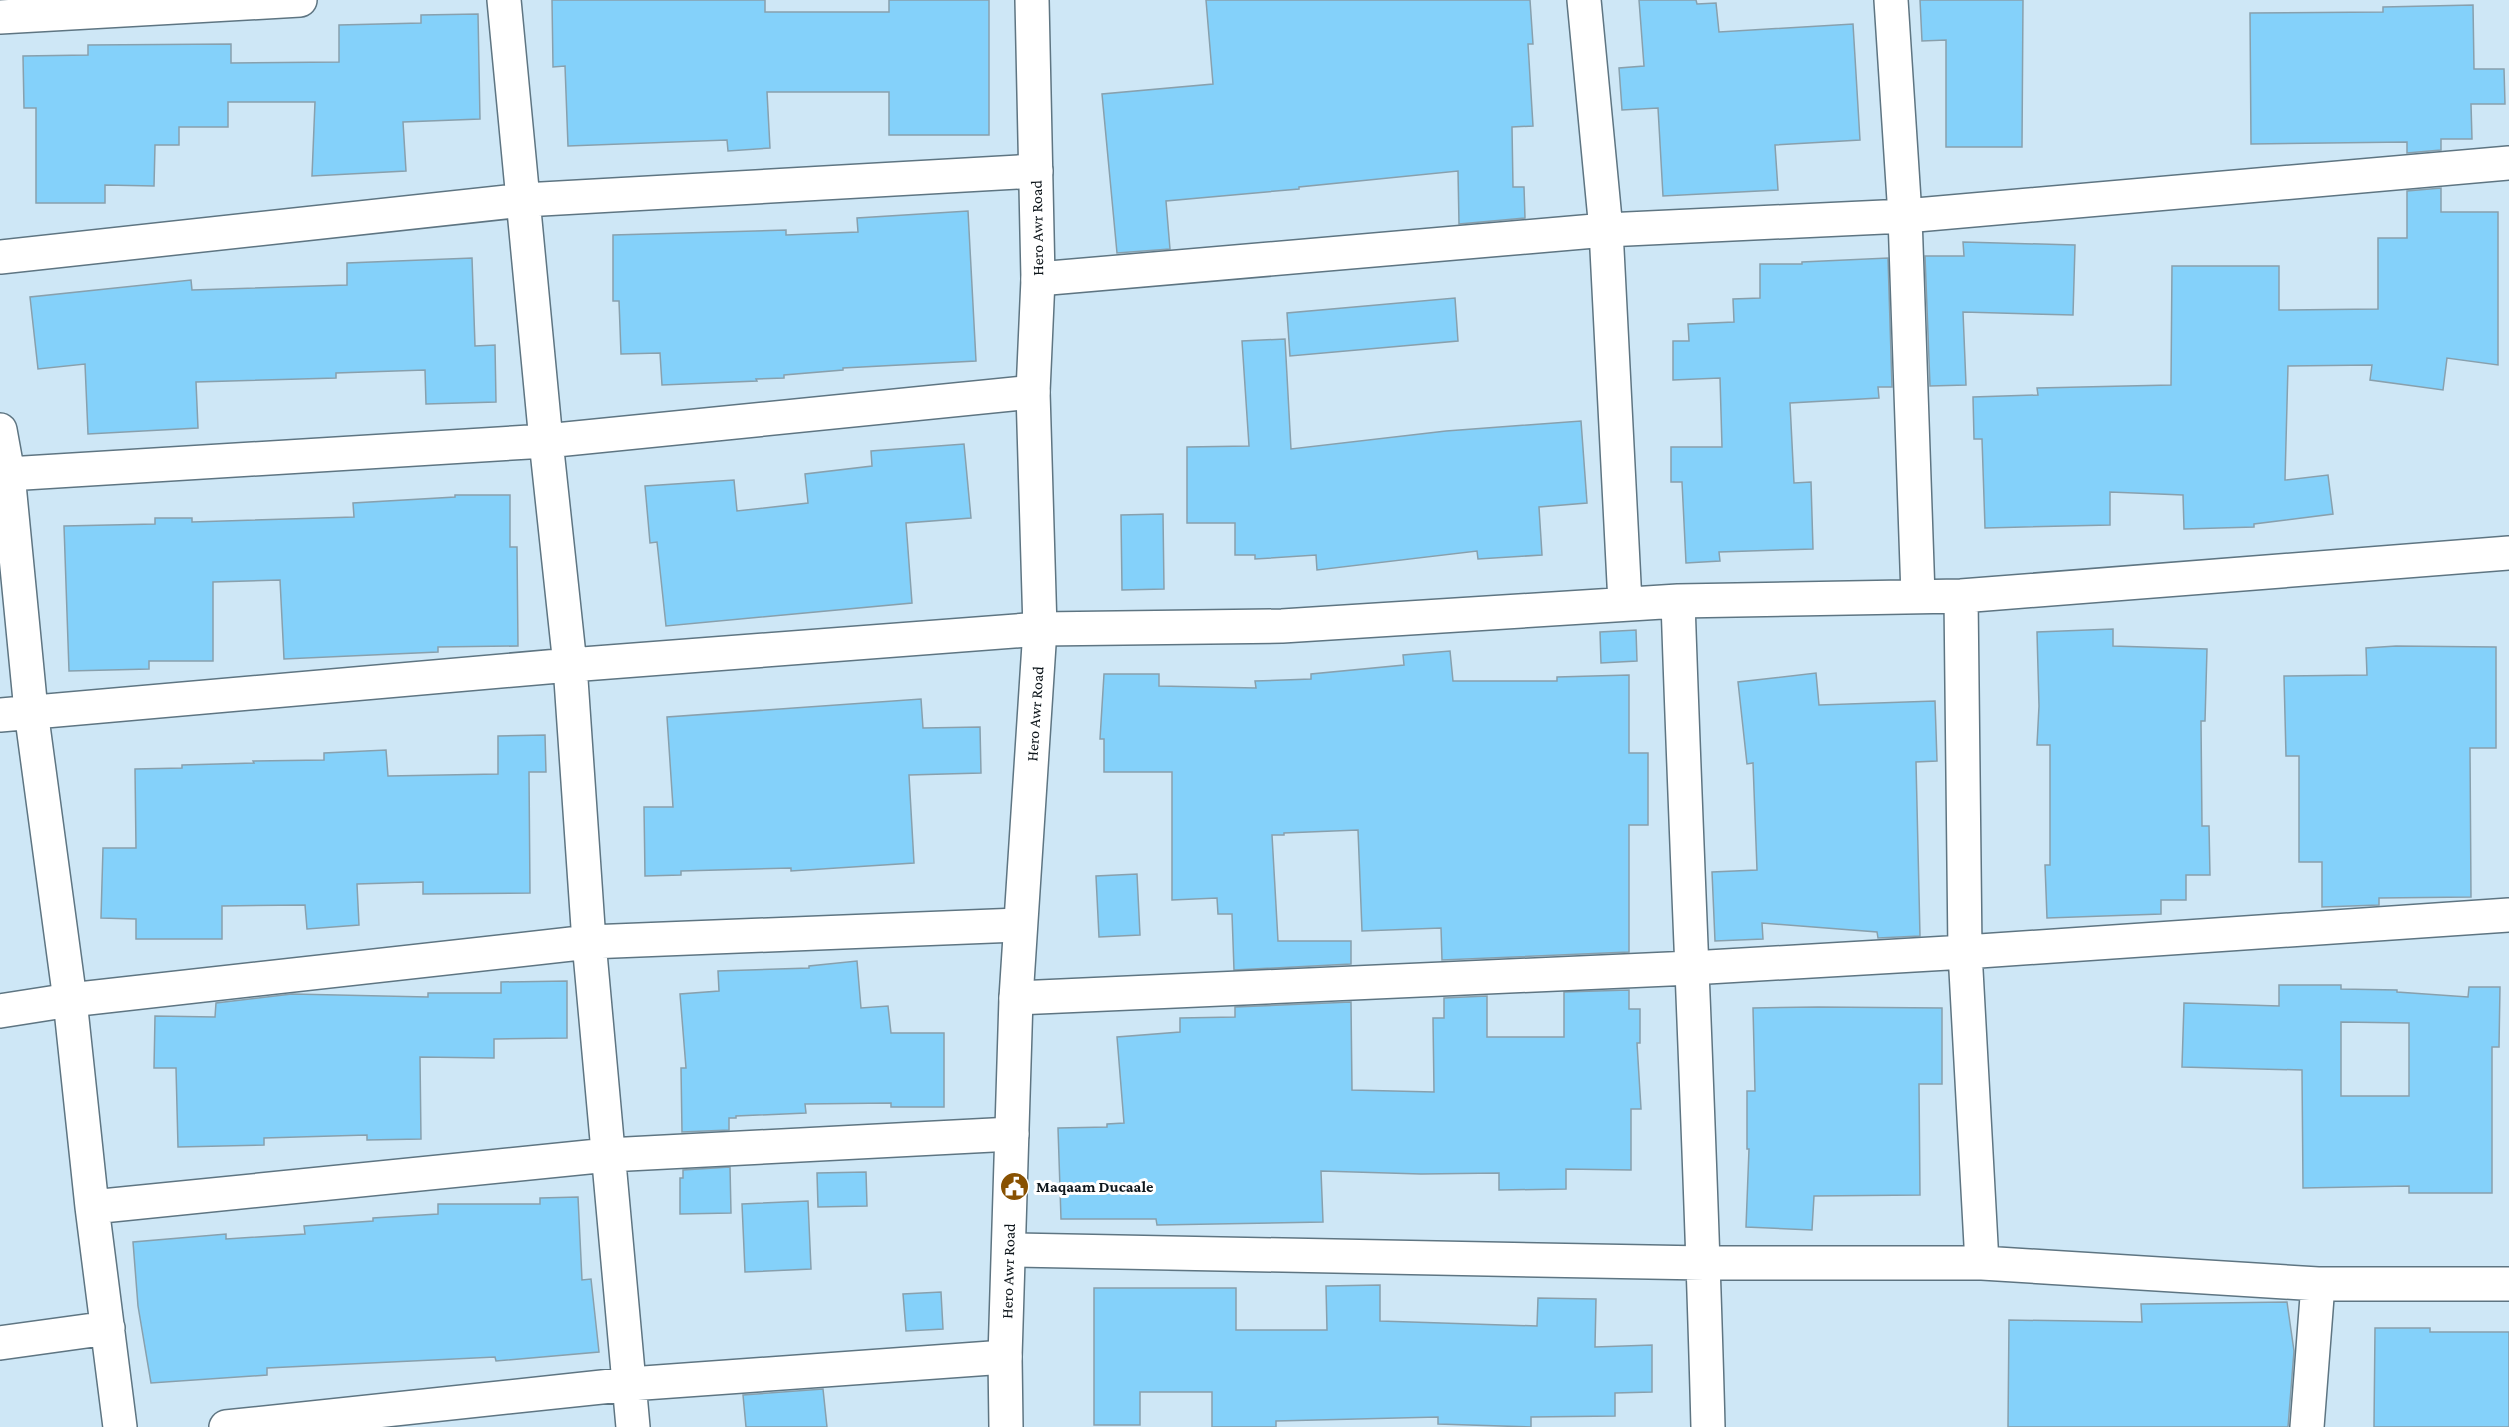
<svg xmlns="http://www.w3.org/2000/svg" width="2509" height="1427" font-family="'Crimson Pro',serif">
  <rect width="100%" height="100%" fill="#cee7f6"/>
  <!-- building -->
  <path fill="#84d1fa" stroke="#88a0ad" stroke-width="1.5" fill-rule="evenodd" d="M 552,0 L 765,0 L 765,12 L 889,12 L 889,0 L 989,0 L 989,135 L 889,135 L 889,92 L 767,92 L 770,148 L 728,151 L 727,140 L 568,146 L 565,66 L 553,67 Z
    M 1206,0 L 1530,0 L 1533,44 L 1528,44 L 1533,126 L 1512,127 L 1513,187 L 1524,187 L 1525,218 L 1459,224 L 1458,171 L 1299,187 L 1299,189 L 1166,201 L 1170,249 L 1117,253 L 1102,94 L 1213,84 Z
    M 1639,0 L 1696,0 L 1697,4 L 1716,3 L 1719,32 L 1853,24 L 1860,140 L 1775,145 L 1778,190 L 1663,196 L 1658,108 L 1622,110 L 1619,68 L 1644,66 Z
    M 1920,0 L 2023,0 L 2022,147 L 1946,147 L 1946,40 L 1922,41 Z
    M 2473,5 L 2474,69 L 2504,69 L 2505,104 L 2471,104 L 2472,139 L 2441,139 L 2441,150 L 2407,153 L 2407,142 L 2251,144 L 2250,13 L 2383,12 L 2383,7 Z
    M 478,14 L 480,119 L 403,122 L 406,171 L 312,176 L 315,102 L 228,102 L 228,127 L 179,127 L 179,145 L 155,145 L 154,186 L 105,185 L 105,203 L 36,203 L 36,108 L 24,108 L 23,56 L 88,55 L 88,45 L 231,44 L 231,63 L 339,62 L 339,25 L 421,23 L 421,15 Z
    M 2441,188 L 2441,212 L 2498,212 L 2498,365 L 2447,358 L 2443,390 L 2370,380 L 2372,365 L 2288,366 L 2285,480 L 2328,475 L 2333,514 L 2254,524 L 2254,527 L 2184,529 L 2183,495 L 2110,492 L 2110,525 L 1985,528 L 1982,439 L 1974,439 L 1973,397 L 2038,395 L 2037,388 L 2171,385 L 2172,266 L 2279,266 L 2279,310 L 2378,309 L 2378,238 L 2407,238 L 2407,191 Z
    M 968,211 L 976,361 L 843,368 L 843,370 L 784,375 L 784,378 L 756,379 L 757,381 L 662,385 L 660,353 L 621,354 L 619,301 L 613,301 L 613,235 L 786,230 L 786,235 L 858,232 L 857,218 Z
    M 1963,242 L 2075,245 L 2073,315 L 1963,312 L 1966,385 L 1930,386 L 1925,256 L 1964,256 Z
    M 472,258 L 475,346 L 495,345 L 496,402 L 426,404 L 425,370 L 336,373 L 336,378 L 196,382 L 198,428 L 88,434 L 85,364 L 38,369 L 30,297 L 191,280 L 192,290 L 347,285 L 347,263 Z
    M 1888,258 L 1892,387 L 1878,387 L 1879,398 L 1790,403 L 1794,483 L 1811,482 L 1813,549 L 1719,552 L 1720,561 L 1686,563 L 1682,482 L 1671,482 L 1671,447 L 1722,447 L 1720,378 L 1673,380 L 1673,341 L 1689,341 L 1688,324 L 1734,322 L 1733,299 L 1760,298 L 1760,264 L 1802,264 L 1802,262 Z
    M 1455,298 L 1458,341 L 1290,356 L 1287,313 Z
    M 1285,339 L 1291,449 L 1446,431 L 1581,421 L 1587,503 L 1539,507 L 1542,555 L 1478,559 L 1477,551 L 1317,570 L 1316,555 L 1255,559 L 1255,555 L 1235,555 L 1235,523 L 1187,523 L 1187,447 L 1249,446 L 1242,341 Z
    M 964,444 L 971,518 L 906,523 L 912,603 L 666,626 L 657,542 L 650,543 L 645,486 L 734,480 L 737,511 L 808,503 L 805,474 L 872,466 L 871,451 Z
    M 455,495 L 510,495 L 510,547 L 517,547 L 518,646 L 438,647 L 438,652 L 284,659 L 280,580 L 213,582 L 213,661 L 149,661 L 149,669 L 69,671 L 64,526 L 155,524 L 155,518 L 192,518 L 192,522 L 354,517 L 353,503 L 455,497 Z
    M 1163,514 L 1164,589 L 1122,590 L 1121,515 Z
    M 2113,629 L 2113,646 L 2207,649 L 2205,721 L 2201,721 L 2202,826 L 2209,826 L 2210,875 L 2186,875 L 2186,900 L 2161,900 L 2161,914 L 2047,918 L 2045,865 L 2050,865 L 2050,745 L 2037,745 L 2039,706 L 2037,632 Z
    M 1636,630 L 1637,661 L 1601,663 L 1600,632 Z
    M 2396,646 L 2496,647 L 2496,748 L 2470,748 L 2471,897 L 2379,898 L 2379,905 L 2322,907 L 2322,862 L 2299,862 L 2299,756 L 2286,756 L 2284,676 L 2367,675 L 2366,648 Z
    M 1450,651 L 1453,681 L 1557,681 L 1557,677 L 1629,675 L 1629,753 L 1648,753 L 1648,825 L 1629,825 L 1629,952 L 1442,960 L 1441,928 L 1362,931 L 1358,830 L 1284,833 L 1284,835 L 1272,835 L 1278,941 L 1351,941 L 1351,964 L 1234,970 L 1232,914 L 1218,914 L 1217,898 L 1172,900 L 1172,772 L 1104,772 L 1104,739 L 1100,739 L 1104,674 L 1159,674 L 1159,686 L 1256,688 L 1255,681 L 1311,679 L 1311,674 L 1404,665 L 1403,655 Z
    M 1816,673 L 1819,705 L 1935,701 L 1937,761 L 1916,762 L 1920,936 L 1878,938 L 1877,932 L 1762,923 L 1763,939 L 1715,941 L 1712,872 L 1757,870 L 1753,763 L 1747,764 L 1738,682 Z
    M 921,699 L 923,728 L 980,727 L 981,773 L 909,775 L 914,863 L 791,871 L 791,868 L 681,871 L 681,875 L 645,876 L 644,807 L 673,807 L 667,717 Z
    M 545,735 L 546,772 L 529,772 L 530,893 L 423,894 L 423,882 L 357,884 L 359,925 L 307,929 L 305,905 L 222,906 L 222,939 L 136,939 L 136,919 L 101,918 L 103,848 L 136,848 L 135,769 L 182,768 L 182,765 L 254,763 L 253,761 L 324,760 L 324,753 L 386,750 L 388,776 L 498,774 L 498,736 Z
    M 1137,874 L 1140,935 L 1099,937 L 1096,876 Z
    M 857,961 L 861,1008 L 888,1006 L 891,1033 L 944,1033 L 944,1107 L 891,1107 L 891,1103 L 805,1104 L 806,1113 L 736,1116 L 736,1118 L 729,1118 L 729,1130 L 682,1132 L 681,1068 L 686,1068 L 680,994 L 719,991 L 718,971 L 809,968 L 809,966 Z
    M 567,981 L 567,1038 L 494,1039 L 494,1058 L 420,1057 L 421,1139 L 367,1140 L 367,1135 L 264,1138 L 264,1145 L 178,1147 L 176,1068 L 154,1068 L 155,1016 L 215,1017 L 216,1003 L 292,994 L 428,997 L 428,993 L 501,993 L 501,982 Z
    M 2279,985 L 2341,985 L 2341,989 L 2397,990 L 2397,992 L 2468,997 L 2469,987 L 2500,987 L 2499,1047 L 2492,1047 L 2492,1193 L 2409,1193 L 2409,1186 L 2303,1188 L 2302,1070 L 2182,1067 L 2184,1003 L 2279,1006 ZM 2341,1022 L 2409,1023 L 2409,1096 L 2341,1096 Z
    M 1629,990 L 1629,1009 L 1640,1009 L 1640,1043 L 1637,1043 L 1641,1109 L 1631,1109 L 1631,1170 L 1566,1169 L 1566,1189 L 1499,1190 L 1499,1173 L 1421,1174 L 1321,1171 L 1323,1222 L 1157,1225 L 1156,1219 L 1061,1219 L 1058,1128 L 1107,1127 L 1107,1124 L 1124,1123 L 1117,1037 L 1180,1032 L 1180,1018 L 1235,1017 L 1235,1007 L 1351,1002 L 1352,1090 L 1434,1092 L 1433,1018 L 1444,1018 L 1444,998 L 1487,996 L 1487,1037 L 1564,1037 L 1564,992 Z
    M 1818,1007 L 1942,1008 L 1942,1084 L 1919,1084 L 1920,1195 L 1814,1196 L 1812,1230 L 1746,1227 L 1749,1149 L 1747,1149 L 1747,1091 L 1755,1091 L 1753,1008 Z
    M 730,1167 L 731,1213 L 680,1214 L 680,1178 L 683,1178 L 683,1170 Z
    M 866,1172 L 867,1206 L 818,1207 L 817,1173 Z
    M 578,1197 L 582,1280 L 591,1279 L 599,1352 L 496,1361 L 495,1357 L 267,1368 L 267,1375 L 151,1383 L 138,1306 L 133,1242 L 226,1234 L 226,1239 L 305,1234 L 304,1226 L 373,1221 L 373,1218 L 438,1214 L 438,1204 L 540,1204 L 540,1198 Z
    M 808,1201 L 811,1269 L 745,1272 L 742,1204 Z
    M 1380,1285 L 1380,1321 L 1537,1326 L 1538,1298 L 1596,1299 L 1595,1347 L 1652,1345 L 1652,1392 L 1615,1393 L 1615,1416 L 1531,1417 L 1531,1427 L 1438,1424 L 1438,1417 L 1276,1421 L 1276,1427 L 1212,1427 L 1212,1392 L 1140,1392 L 1140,1425 L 1094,1425 L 1094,1288 L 1236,1288 L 1236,1330 L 1327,1330 L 1326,1286 Z
    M 941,1292 L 943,1329 L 906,1331 L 903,1294 Z
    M 2287,1302 L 2294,1351 L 2288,1427 L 2008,1427 L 2009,1320 L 2142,1322 L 2141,1304 Z
    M 2375,1328 L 2430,1328 L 2430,1332 L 2509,1332 L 2509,1427 L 2374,1427 Z
    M 823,1389 L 827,1427 L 746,1427 L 743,1395 Z"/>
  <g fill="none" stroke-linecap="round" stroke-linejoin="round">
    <defs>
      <path id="street" d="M 504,0 L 546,441 L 570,665 L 589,942 L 633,1427
        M 1584,0 L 1606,230 L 1625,603
        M 1891,0 L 1905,216 L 1918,596
        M 0,17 L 300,0
        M 0,257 L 524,200 L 1036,171
        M 1038,279 L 1606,230 L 1905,216 L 2509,163
        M 0,430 L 8,474 L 31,711 L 70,1000 L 92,1207 L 120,1427
        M 8,474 L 546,441 L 1033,392
        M 1678,601 C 1687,876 1701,1151 1708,1427
        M 0,715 L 570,665 L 1040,629 L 1282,626 L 1678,601 L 1961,596 L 2509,553
        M 1016,998 L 1691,968 L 1965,952 L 1961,596
        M 0,1011 L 70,1000 L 589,942 L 1020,925
        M 92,1207 L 608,1155 L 1012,1134
        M 1010,1250 L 1704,1263 L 1982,1263 L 2318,1284 L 2509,1284
        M 1982,1263 L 1965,952 L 2509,915
        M 0,1343 L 108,1328
        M 226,1427 L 630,1384 L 1005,1357
        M 2307,1427 L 2318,1284"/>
      <g id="secondary">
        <path id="s1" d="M 1006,1427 L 1005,1357 L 1016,998 L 1040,629 L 1033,392 L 1038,279 L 1032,0"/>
      </g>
    </defs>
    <!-- street casing -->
    <use href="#street" stroke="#5e7582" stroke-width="36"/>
    <!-- secondary casing -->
    <use href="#secondary" stroke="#5e7582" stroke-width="36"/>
    <!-- street -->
    <use href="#street" stroke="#fff" stroke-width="33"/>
    <!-- secondary -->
    <use href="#secondary" stroke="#fff" stroke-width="33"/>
  </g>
  <!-- icons -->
  <defs>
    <symbol id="civic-disc" viewBox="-11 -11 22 22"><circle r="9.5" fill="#885101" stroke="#fff"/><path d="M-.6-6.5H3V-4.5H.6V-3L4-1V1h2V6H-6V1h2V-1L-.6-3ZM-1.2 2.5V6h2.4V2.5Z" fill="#fff"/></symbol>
  </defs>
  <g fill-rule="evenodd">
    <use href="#civic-disc" x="998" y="1170" width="33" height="33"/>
  </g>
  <g text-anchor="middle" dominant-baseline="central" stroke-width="6" stroke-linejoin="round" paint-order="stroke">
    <!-- street labels -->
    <g font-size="16" fill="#0e161b" stroke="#fff">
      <text transform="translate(1037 228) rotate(-91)">Hero Awr Road</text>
      <text stroke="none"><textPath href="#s1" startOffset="714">Hero Awr Road</textPath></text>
      <text stroke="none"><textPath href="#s1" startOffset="156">Hero Awr Road</textPath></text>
    </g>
    <!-- poi labels -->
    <g font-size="16" font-weight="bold" fill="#0e161b" stroke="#fff" text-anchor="start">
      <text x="1036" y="1186">Maqaam Ducaale</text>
    </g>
  </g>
</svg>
